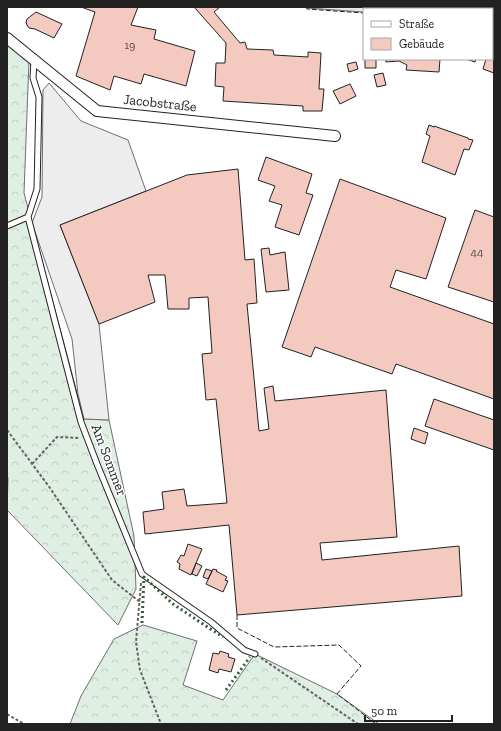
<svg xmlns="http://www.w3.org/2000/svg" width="501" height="731" font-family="'Zilla Slab',serif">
  <defs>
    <pattern id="forest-crowns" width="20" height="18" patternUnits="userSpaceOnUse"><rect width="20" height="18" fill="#e0efe3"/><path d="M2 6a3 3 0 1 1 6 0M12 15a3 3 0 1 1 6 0" fill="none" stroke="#c0cdc2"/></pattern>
  </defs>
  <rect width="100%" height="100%" fill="#fff"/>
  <!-- forest -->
  <path fill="url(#forest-crowns)" stroke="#6f6f6f" d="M 307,7 L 494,7 L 494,21 L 492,21 L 492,9 L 364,9 L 364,12 L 307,8 Z
    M 7,45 L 29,60 L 24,193 L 32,223 L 84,419 L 109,420 L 134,536 L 136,589 L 118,625 L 7,510 L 8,478 L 7,476 Z
    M 143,625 L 197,641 L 183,685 L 223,700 L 255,654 L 337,694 L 379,724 L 70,724 L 81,696 L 114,639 Z"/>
  <!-- parking -->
  <path fill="#ededed" stroke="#6f6f6f" d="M 49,83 L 81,121 L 128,140 L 146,191 L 60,225 L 99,324 L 109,420 L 84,419 L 78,394 L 72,339 L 32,223 L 42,197 L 43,90 Z"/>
  <!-- building -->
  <path fill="#f3c9c0" stroke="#222" d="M 81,7 L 138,7 L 131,25 L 156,30 L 154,39 L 195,51 L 186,86 L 144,74 L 141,84 L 114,76 L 110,90 L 76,76 L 95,12 Z
    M 194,7 L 220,7 L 214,12 L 240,43 L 245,42 L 247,49 L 273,50 L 274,55 L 308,57 L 308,52 L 321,53 L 319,89 L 324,89 L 322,111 L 303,111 L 303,106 L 223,101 L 224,87 L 215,86 L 216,63 L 225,63 L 226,43 Z
    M 36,12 L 62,24 L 54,38 L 35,29 L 29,28 L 27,25 L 26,22 L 27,19 Z
    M 492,47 L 494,48 L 494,73 L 483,69 L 486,59 L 492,59 Z
    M 365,59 L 376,59 L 376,68 L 365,68 Z
    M 386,59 L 440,59 L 439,72 L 406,70 L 407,65 L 399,61 L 386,62 Z
    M 466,59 L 476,59 L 475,62 Z
    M 356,62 L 358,69 L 349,72 L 347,64 Z
    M 383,73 L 386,85 L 377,87 L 374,75 Z
    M 350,84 L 356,96 L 340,104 L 333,91 Z
    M 429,125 L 434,127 L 434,126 L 468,138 L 468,139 L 473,140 L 469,150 L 464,149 L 455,175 L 422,162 L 430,136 L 426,134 Z
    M 266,157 L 312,174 L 306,193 L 313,195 L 299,235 L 275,227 L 282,205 L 269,201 L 275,186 L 258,180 Z
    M 238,169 L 245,260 L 254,259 L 257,303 L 247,304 L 259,431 L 269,429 L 264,388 L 273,386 L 275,401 L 386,390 L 397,537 L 320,543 L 322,560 L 459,546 L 462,596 L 237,615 L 229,525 L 145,534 L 143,512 L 164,509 L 162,492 L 184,489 L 187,506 L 227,503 L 216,399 L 206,400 L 202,354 L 212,353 L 208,297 L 189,298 L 189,309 L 168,309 L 165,275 L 148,275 L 155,302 L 99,324 L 60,225 L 187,175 Z
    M 340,179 L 446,218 L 426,279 L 396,270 L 390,287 L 494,324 L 494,399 L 396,364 L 392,374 L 315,347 L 311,357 L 282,347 Z
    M 475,210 L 494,217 L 494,302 L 448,287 Z
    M 269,248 L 270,255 L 285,252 L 289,290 L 266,292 L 261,249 Z
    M 434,399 L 494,420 L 494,450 L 425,426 Z
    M 414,428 L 428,433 L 425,444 L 411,439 Z
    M 188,544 L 202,549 L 191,575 L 179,569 L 180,564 L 177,562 L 181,555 L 184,556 Z
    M 196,563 L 202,566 L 197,576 L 192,574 Z
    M 206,569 L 212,571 L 208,579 L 203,577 Z
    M 213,569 L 217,570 L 216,571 L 227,577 L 225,580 L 228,581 L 223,592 L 206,584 Z
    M 220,651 L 229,654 L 228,657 L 235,659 L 231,672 L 219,669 L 218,673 L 209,670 L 213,653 L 219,654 Z"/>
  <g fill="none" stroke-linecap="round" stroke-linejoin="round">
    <defs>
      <path id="lane" d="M 28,217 L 81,422 L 97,464 L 142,574 L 211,622 L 244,650 L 255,654
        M 7,226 L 28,217 L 37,189 L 39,97 L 33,78 L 34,60"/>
      <path id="street" d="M 7,38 L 97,111 L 335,136"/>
    </defs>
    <!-- lane casing -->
    <use href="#lane" stroke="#222" stroke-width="7"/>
    <!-- street casing -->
    <use href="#street" stroke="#222" stroke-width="12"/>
    <!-- path -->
    <path stroke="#646464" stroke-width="2" stroke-dasharray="3 2" stroke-linecap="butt" d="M 7,430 L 50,488 L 112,580 L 140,602
      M 32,464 L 57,437 L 79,438
      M 141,583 L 136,642 L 140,670 L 161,724
      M 261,658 L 358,724
      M 7,714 L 24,724"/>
    <!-- lane -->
    <use href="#lane" stroke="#fff" stroke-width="5"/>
    <!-- street -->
    <use href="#street" stroke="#fff" stroke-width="10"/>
    <!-- hedge -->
    <path stroke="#2f5e38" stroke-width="3" stroke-dasharray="2 3" stroke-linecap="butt" d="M 142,623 L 144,577 L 173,604 L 209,628 L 223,637
      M 226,690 L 250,657"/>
    <!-- fence -->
    <path stroke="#222" stroke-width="1" stroke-dasharray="5 2" stroke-linecap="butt" d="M 306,7 L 307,9 L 364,13
      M 492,22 L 494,22
      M 237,615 L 237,628 L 274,647 L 339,645 L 361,666 L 337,694 L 376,724"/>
  </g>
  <g text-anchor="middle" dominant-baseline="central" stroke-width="3" stroke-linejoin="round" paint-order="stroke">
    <!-- number labels -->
    <g font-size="12" fill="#564c4a">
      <text x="130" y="45">19</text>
      <text x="477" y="252">44</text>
    </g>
    <!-- street labels -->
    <g font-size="14" fill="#222" stroke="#fff">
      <text transform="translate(160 103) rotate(6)">Jacobstraße</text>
      <text transform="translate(109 460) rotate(69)">Am Sommer</text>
    </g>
  </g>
  <!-- border -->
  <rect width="501" height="731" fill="none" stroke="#222222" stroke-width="16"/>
  <!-- legend -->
  <rect x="363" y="8" width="130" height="52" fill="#ffffff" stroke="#a7a7a7"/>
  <rect x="371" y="21" width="20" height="6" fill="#ffffff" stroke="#a7a7a7"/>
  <text x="399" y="28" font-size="12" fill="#222222">Straße</text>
  <rect x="371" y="38" width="20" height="12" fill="#f3c9c0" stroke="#a7a7a7"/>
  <text x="399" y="48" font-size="12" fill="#222222">Gebäude</text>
  <!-- scale -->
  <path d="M365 715v6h87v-6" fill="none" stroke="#222222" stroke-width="2"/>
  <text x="371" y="715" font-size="12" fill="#222222" stroke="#ffffff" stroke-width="3" paint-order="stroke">50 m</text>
</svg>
